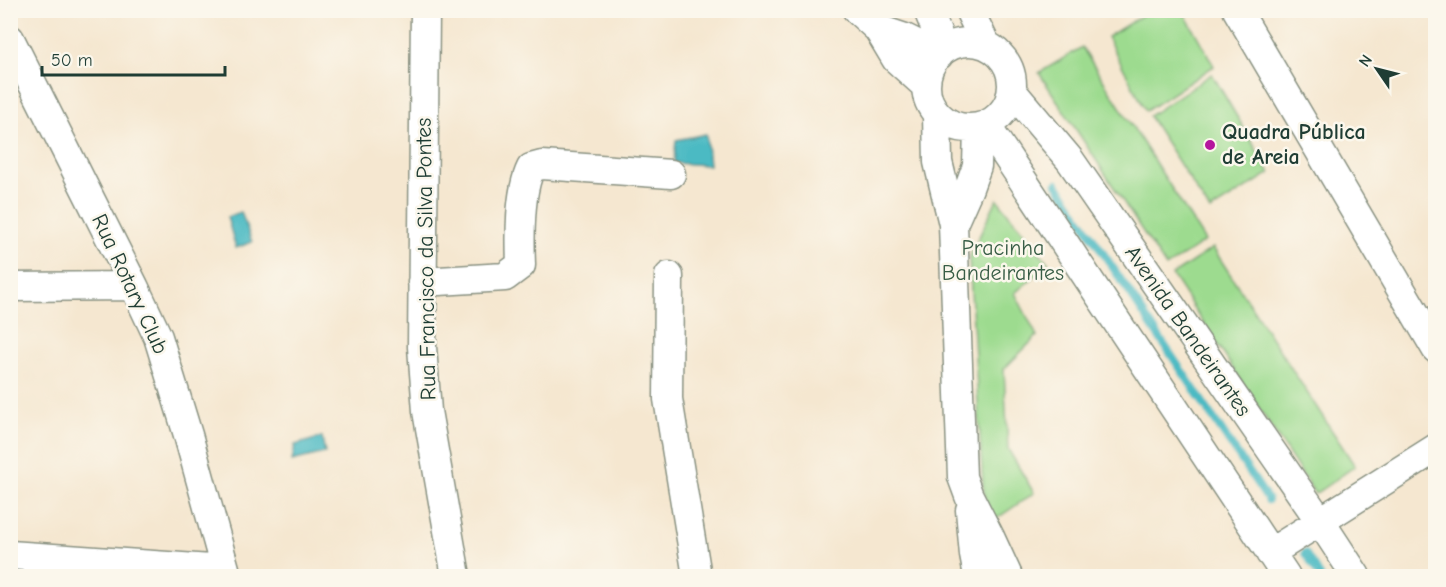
<svg xmlns="http://www.w3.org/2000/svg" width="1446" height="587" font-family="'Comic Neue',sans-serif">
  <rect width="100%" height="100%" fill="#fbf7ec"/>
  <filter id="ink" filterUnits="userSpaceOnUse"><feTurbulence type="fractalNoise" baseFrequency=".0167" numOctaves="2"/><feDisplacementMap in="SourceGraphic" scale="12" xChannelSelector="R" yChannelSelector="G"/><feConvolveMatrix kernelMatrix="1 2 1 2 8 2 1 2 1" color-interpolation-filters="sRGB"/></filter>
  <filter id="wash" filterUnits="userSpaceOnUse"><feTurbulence type="fractalNoise" baseFrequency=".008" numOctaves="4" result="noise"/><feDisplacementMap in="SourceGraphic" scale="24" xChannelSelector="R" yChannelSelector="G"/><feGaussianBlur stdDeviation="1.35" result="paint"/><feColorMatrix in="noise" values="0 0 0 0 0 0 0 0 0 0 0 0 0 0 0 0 0 1.4 0 .05"/><feComposite in="paint" operator="in"/></filter>
  <g filter="url(#wash)">
    <rect width="100%" height="100%" fill="#f5e7d0"/>
    <!-- green -->
    <path fill="#9ddb8f" stroke="#5e8c62" stroke-width="1.5" d="M 1149,11 L 1183,11 L 1214,66 L 1146,111 L 1107,37 Z
      M 1082,47 L 1205,241 L 1166,267 L 1039,73 Z
      M 1212,74 L 1270,173 L 1210,211 L 1149,116 Z
      M 997,199 L 1049,264 L 1015,293 L 1037,336 L 1004,369 L 1008,449 L 1034,493 L 990,523 L 983,486 L 969,258 Z
      M 1213,248 L 1355,466 L 1315,494 L 1172,275 Z"/>
    <!-- water -->
    <path fill="#4bbac3" stroke="#357c7c" stroke-width="1.5" d="M 706,134 L 709,165 L 674,163 L 676,140 Z
      M 241,212 L 252,242 L 236,248 L 227,217 Z
      M 322,437 L 325,453 L 292,461 L 295,445 Z"/>
    <g fill="none" stroke-linecap="round" stroke-linejoin="round">
      <!-- stream -->
      <path stroke="#4bbac3" stroke-width="8" d="M 1057,184 L 1268,500
        M 1305,553 L 1320,576"/>
    </g>
  </g>
  <g filter="url(#ink)">
    <g fill="none" stroke-linecap="round" stroke-linejoin="round">
      <defs>
        <path id="minor" d="M 425,10 L 422,347 L 427,411 L 456,576
          M 857,10 L 878,29 L 896,59 L 926,86
          M 928,10 L 944,50
          M 969,10 L 986,45
          M 1237,10 L 1436,349
          M 878,29 L 905,38 L 939,55
          M 10,39 L 134,286 L 158,337 L 188,435 L 227,576
          M926 85a43 43 0 1 1 86 0a43 43 0 1 1-86 0Z
          M 1012,91 L 1070,160 L 1320,521 L 1356,576
          M 937,115 L 938,162 L 953,224 L 962,477 L 969,496 L 990,537 L 1008,576
          M 986,125 L 1286,576
          M 953,224 L 969,188 L 977,166 L 978,128
          M 669,276 L 668,399 L 697,576
          M 422,282 L 505,277 L 521,265 C 520,238 519,192 531,168 L 542,165 L 671,174
          M 10,287 L 134,286
          M 970,510 L 974,555 L 978,576
          M 1270,553 L 1436,448
          M 10,555 L 225,570"/>
      </defs>
      <!-- minor casing -->
      <use href="#minor" stroke="#8a9282" stroke-width="31"/>
      <!-- minor -->
      <use href="#minor" stroke="#fff" stroke-width="28"/>
    </g>
  </g>
  <!-- markers -->
  <circle fill="#b5179e" stroke="#fbf7ec" stroke-width="2" cx="1210" cy="145" r="6"/>
  <g text-anchor="middle" dominant-baseline="central" stroke-width="5" stroke-linejoin="round" paint-order="stroke">
    <!-- poi labels -->
    <g font-size="22" font-weight="bold" fill="#1f3d34" stroke="#fbf7ec" text-anchor="start">
      <text x="1222" y="132">Quadra Pública<tspan x="1222" dy="25">de Areia</tspan></text>
    </g>
    <!-- park labels -->
    <g font-size="22" fill="#385d46" stroke="#fbf7ec">
      <text x="1003" y="248">Pracinha<tspan x="1003" dy="25">Bandeirantes</tspan></text>
    </g>
    <!-- street labels -->
    <g font-size="22" fill="#1f3d34" stroke="#fbf7ec">
      <text transform="translate(426 259) rotate(-91)">Rua Francisco da Silva Pontes</text>
      <text transform="translate(130 284) rotate(65)">Rua Rotary Club</text>
      <text transform="translate(1188 331) rotate(55)">Avenida Bandeirantes</text>
    </g>
  </g>
  <!-- margin -->
  <rect width="1446" height="587" fill="none" stroke="#fbf7ec" stroke-width="36"/>
  <!-- north arrow -->
  <g transform="translate(1377 69) rotate(305)" stroke="#fbf7ec" stroke-width="4.5" paint-order="stroke">
  <path d="M0-4.5L10 22L0 15L-10 22Z" fill="#1f3d34"/>
  <text y="-9" font-size="16" font-weight="bold" text-anchor="middle" fill="#1f3d34">N</text>
  </g>
  <!-- scale -->
  <path d="M42 66v9h183v-9" fill="none" stroke="#1f3d34" stroke-width="3"/>
  <text x="51" y="66" font-size="18" fill="#1f3d34" stroke="#fbf7ec" stroke-width="4.5" paint-order="stroke">50 m</text>
</svg>
